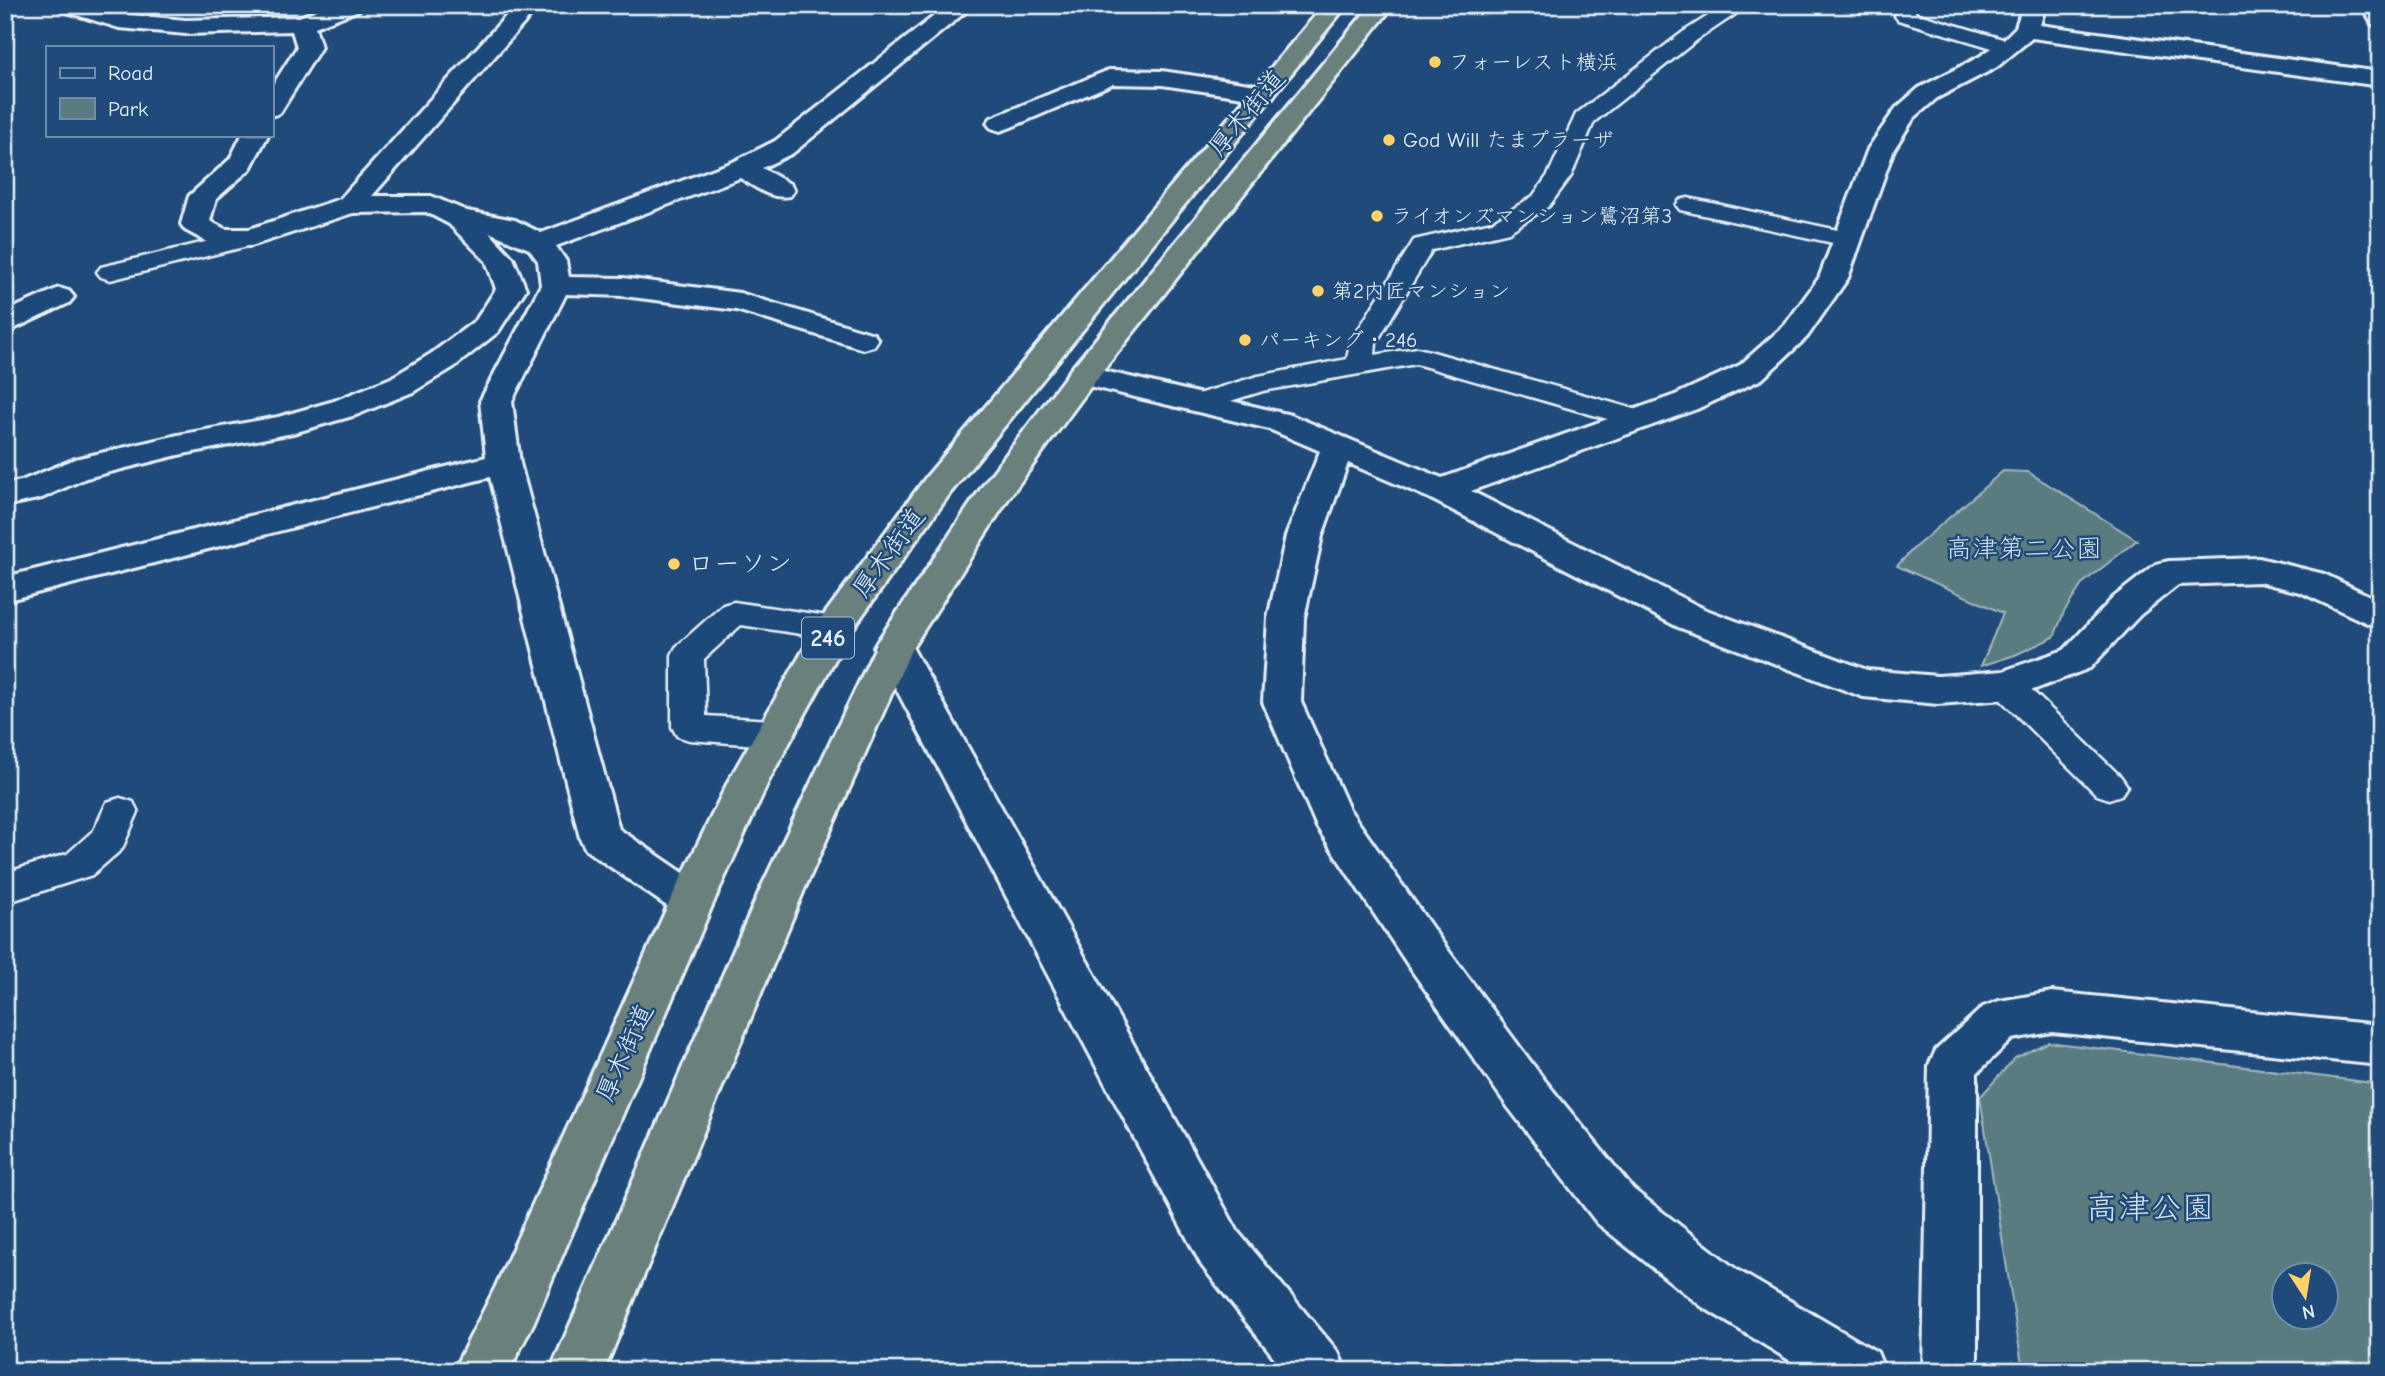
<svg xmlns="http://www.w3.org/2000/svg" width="2385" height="1376" font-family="'Comic Neue','Klee One',sans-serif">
  <rect width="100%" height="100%" fill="#1f4a7a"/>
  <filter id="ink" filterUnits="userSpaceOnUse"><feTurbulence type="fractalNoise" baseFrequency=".0143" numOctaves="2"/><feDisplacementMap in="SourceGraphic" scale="14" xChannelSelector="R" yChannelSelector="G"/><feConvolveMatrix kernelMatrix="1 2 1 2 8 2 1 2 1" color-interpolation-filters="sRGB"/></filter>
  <g filter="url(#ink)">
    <!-- green -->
    <path fill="#5a7c81" stroke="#a1b6bc" stroke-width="2" fill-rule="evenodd" d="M 2003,471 L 2028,472 L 2137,540 L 2083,583 L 2064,612 L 2054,637 L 2015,655 L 1981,666 L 2003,613 L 1897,566 L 1913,549 Z
      M 2048,1042 L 2380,1084 L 2380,1371 L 2023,1371 L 1980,1097 L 2015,1058 ZM 2284,1274 L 2326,1274 L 2326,1316 L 2284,1316 Z"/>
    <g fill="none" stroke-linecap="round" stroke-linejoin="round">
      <defs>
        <path id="lane" d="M 1725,5 L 1749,5 L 1697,40 L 1594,122 L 1571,176 L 1549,206 L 1509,232 L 1432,250 L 1376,343 L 1375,355 L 1417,348 L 1426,350 L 1648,413 L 1652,419 L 1648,425 L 1638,427 L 1628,425 L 1416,364 L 1263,391 L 1201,410 L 1191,408 L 1187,402 L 1191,396 L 1258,376 L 1347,359 L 1350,343 L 1414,240 L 1492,222 L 1533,196 L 1548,175 L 1576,114 L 1683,32 Z
          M 1896,5 L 1916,5 L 1915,13 L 2016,43 L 2019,47 L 2016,51 L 2009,53 L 1898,20 L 1895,16 Z
          M 1688,198 L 1847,232 L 1856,234 L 1859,239 L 1856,244 L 1847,246 L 1680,210 L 1676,205 L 1680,200 Z
          M 251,231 L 260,233 L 263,238 L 260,243 L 110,280 L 101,277 L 97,272 L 101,267 Z
          M 734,602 L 834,617 L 845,620 L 850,628 L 845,636 L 834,639 L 741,625 L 704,659 L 706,716 L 773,720 L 785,724 L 790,733 L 785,742 L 773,746 L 689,740 L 677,736 L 672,727 L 672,655 L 676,647 L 723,605 Z
          M 2006,673 L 2018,677 L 2121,777 L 2127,786 L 2121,795 L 2109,799 L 2097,795 L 1994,693 L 1989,685 L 1994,677 Z
          M 120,798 L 133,802 L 138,812 L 122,849 L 92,875 L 5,903 L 5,873 L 67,854 L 94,830 L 107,802 Z"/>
        <path id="street" d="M 57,5 L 93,5 L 121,14 L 186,20 L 299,17 L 330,5 L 362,5 L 359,10 L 315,27 L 321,47 L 280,113 L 271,116 L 271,88 L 297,47 L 292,31 L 186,34 L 119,28 L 60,10 Z
          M 516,5 L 540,5 L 372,196 L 431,196 L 467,211 L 515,220 L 541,233 L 733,162 L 775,141 L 948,5 L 974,5 L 793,153 L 762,168 L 790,184 L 794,190 L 790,196 C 771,200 756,187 740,178 L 556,246 L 566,261 L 569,277 L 623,278 L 740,293 L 874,334 L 878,340 L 874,346 L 863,349 L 736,310 L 623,296 L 566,294 L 512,401 L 520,463 L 619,829 L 707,889 L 714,901 L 707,913 L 692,919 L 677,913 L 586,850 L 580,838 L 490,477 L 5,601 L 5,577 L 486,457 L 480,401 L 541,285 L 538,261 L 529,249 L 489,232 L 513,258 L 526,289 L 498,332 L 454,367 L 413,392 L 356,415 L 293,433 L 178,455 L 86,478 L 42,498 L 5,506 L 5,484 L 21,481 L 75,459 L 178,435 L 278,417 L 334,401 L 391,378 L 432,353 L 476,320 L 496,289 L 486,261 L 449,224 L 426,212 L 353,213 L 251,246 L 209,243 L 185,230 L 181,224 L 189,196 L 230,159 L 242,135 L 268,135 L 250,169 L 216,199 L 210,221 L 225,229 L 249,229 L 340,199 Z
          M 2023,5 L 2046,5 L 2040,25 L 2380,72 L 2380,86 L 2032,38 L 1997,67 L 1937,98 L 1914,118 L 1894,149 L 1848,278 L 1807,337 L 1762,379 L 1697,409 L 1471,491 L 1704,609 L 1867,670 L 1938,676 L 2003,671 L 2064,650 L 2114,597 L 2156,564 L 2169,561 L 2259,558 L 2324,574 L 2380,601 L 2380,629 L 2300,592 L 2259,582 L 2178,585 L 2140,615 L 2090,668 L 2020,695 L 2006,699 L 1938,704 L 1863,697 L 1678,627 L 1429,498 L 1348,463 L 1322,536 L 1304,618 L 1301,702 L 1349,809 L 1442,942 L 1542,1077 L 1633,1189 L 1737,1270 L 1877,1352 L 1885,1371 L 1807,1371 L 1701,1306 L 1597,1223 L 1508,1107 L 1410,968 L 1317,827 L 1263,702 L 1268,618 L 1286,536 L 1320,451 L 1269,429 L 1072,382 L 1067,375 L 1072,368 L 1083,366 L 1291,415 L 1442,478 L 1675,395 L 1740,365 L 1785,325 L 1819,278 L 1868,149 L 1896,108 L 1919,88 L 1979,57 L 2001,42 L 2016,27 Z
          M 1109,70 L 1162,71 L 1263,86 L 1272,88 L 1275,93 L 1272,98 L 1263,100 L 1162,85 L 1112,84 L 1009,128 L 1000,131 L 991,128 L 987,123 L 991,118 Z
          M 59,288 L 69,291 L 74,297 L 69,303 L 5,333 L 5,312 Z
          M 893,634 L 906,638 L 912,647 L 1238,1232 L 1338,1352 L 1346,1371 L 1285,1371 L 1202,1266 L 874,647 L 880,638 Z
          M 2052,992 L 2380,1025 L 2380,1065 L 2052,1032 L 2012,1039 L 1977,1073 L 1977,1371 L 1923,1371 L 1929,1065 L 1936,1050 L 1983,1007 L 1999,1001 Z"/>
        <path id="secondary" d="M 2362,5 L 2380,5 L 2380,26 L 2372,24 Z"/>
        <path id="highway" d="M 1324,5 L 1347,5 L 951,492 L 849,634 L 769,780 L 714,901 L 533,1324 L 509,1371 L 453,1371 L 495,1288 L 670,901 L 729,780 L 821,619 L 927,476 Z
          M 1371,5 L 1394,5 L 1094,382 L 1010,496 L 911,650 L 804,890 L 604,1371 L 550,1371 L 760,890 L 880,638 L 986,481 L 1072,368 Z"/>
      </defs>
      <!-- lane casing -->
      <use href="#lane" stroke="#e8f1f8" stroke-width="5"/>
      <!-- street casing -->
      <use href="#street" stroke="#e8f1f8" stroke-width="6"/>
      <!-- secondary casing -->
      <use href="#secondary" stroke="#e8f1f8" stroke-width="6"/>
      <!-- highway casing -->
      <use href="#highway" stroke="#e8f1f8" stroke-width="6"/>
      <!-- lane -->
      <use href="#lane" fill="#1f4a7a" fill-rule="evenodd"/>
      <!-- street -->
      <use href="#street" fill="#1f4a7a" fill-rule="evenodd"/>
      <!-- secondary -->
      <use href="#secondary" fill="#1f4a7a" fill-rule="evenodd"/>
      <!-- highway -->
      <use href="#highway" fill="#6a807d" fill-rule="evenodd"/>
    </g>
  </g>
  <!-- markers -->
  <g fill="#ffd166" stroke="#1f4a7a" stroke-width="2.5">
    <circle cx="1435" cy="62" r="7"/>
    <circle cx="1389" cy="140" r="7"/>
    <circle cx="1377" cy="216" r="7"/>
    <circle cx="1318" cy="291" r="7"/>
    <circle cx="1245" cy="340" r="7"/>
    <circle cx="674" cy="564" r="7"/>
  </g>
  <g text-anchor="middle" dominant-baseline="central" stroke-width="5" stroke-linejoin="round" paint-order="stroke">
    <!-- far-poi labels -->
    <g font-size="21" fill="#e8f1f8" stroke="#1f4a7a" text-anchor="start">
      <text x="1449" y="62">フォーレスト横浜</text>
      <text x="1403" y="140">God Will たまプラーザ</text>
      <text x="1391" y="216">ライオンズマンション鷺沼第3</text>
      <text x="1332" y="291">第2内匠マンション</text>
      <text x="1259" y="340">パーキング・246</text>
    </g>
    <!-- shield labels -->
    <rect fill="#1f4a7a" stroke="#acbfd2" stroke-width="2" x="802" y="617.5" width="52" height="41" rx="5"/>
    <g font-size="24" font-weight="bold" fill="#e8f1f8">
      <text x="828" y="638">246</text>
    </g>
    <!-- street labels -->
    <g font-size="26" fill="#e8f1f8" stroke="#1f4a7a">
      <text transform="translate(1247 113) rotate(-50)">厚木街道</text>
      <text transform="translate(889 553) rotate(-54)">厚木街道</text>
      <text transform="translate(625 1053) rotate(-66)">厚木街道</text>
    </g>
    <!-- park labels -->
    <g font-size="26" fill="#d3dfe6" stroke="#1f4a7a">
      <text x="2024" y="549">高津第二公園</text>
    </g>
    <!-- poi labels -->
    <g font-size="26" fill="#e8f1f8" stroke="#1f4a7a" text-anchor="start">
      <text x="688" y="564">ローソン</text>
    </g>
    <!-- near-park labels -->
    <g font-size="32" fill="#d3dfe6" stroke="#1f4a7a">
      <text x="2150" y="1207">高津公園</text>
    </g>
  </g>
  <!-- margin -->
  <rect width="2385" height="1376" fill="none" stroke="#1f4a7a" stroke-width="28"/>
  <rect x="14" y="14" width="2357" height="1348" fill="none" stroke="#e8f1f8" stroke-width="2.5" filter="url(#ink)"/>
  <!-- legend -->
  <rect x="46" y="46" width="228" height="91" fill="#1f4a7a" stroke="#6f8dac" stroke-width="2"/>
  <rect x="60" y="68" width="35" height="10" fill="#1f4a7a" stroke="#6f8dac" stroke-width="2"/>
  <text x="108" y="80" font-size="21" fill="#e8f1f8">Road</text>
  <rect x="60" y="98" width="35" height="21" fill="#5a7c81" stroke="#6f8dac" stroke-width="2"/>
  <text x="108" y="116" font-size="21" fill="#e8f1f8">Park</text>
  <!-- north arrow -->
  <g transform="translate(2305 1296) rotate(168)"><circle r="33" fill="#1f4a7a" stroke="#6f8dac" stroke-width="2"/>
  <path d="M0-5L12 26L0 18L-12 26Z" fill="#ffd166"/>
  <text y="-10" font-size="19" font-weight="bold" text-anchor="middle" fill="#e8f1f8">N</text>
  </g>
</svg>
